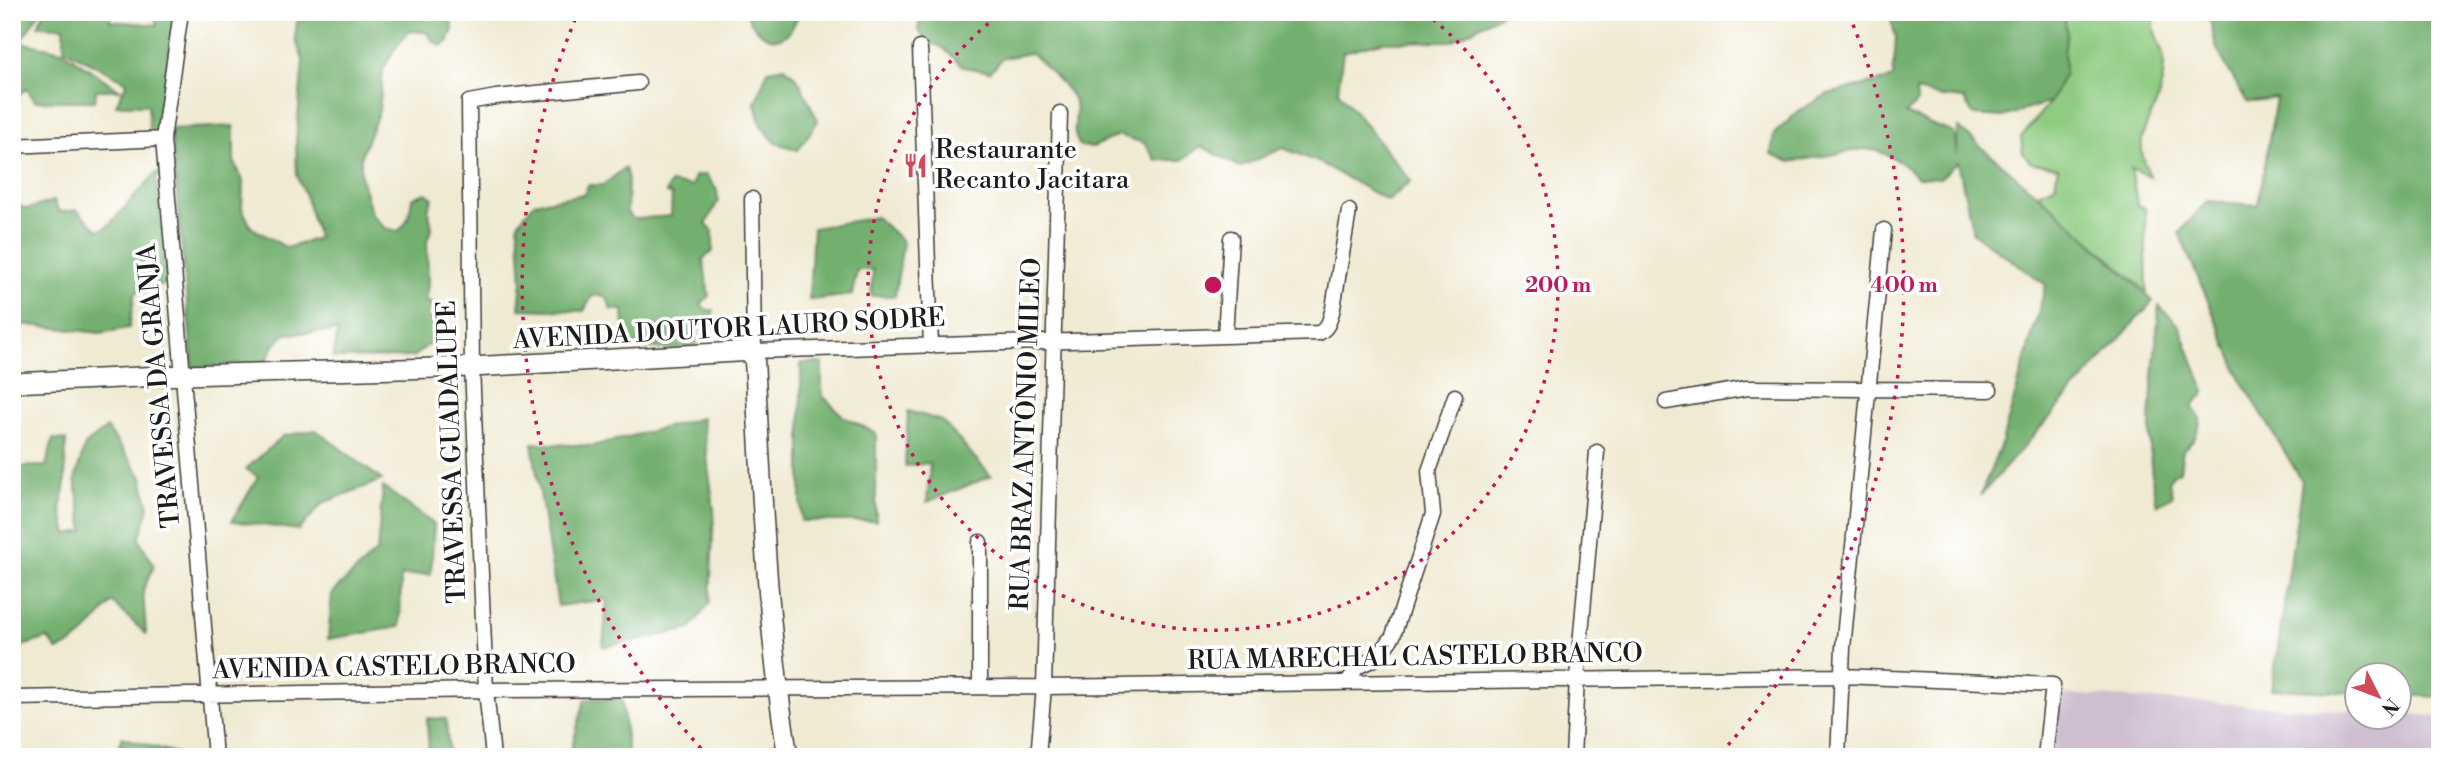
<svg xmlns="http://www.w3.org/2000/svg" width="2452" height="769" font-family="'Libre Bodoni',serif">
  <rect width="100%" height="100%" fill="#fff"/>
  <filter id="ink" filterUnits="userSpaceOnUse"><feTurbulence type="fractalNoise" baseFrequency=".0143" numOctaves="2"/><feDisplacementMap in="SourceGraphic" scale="14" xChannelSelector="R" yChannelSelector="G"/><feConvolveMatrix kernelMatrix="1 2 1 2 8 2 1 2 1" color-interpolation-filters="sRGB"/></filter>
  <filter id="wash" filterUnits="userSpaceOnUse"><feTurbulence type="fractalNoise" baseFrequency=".00686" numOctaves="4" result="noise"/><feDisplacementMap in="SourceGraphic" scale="28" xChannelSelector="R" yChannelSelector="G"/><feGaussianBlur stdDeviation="1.57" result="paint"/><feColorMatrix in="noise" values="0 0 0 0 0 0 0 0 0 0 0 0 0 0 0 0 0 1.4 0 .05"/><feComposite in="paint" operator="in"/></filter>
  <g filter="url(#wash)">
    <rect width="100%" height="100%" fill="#f0ead2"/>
    <!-- industrial -->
    <path fill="#cebed0" d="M 2060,694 L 2357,711 L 2358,716 L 2400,716 L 2400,714 L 2440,716 L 2440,757 L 2051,757 Z"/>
    <!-- green -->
    <path fill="#8fcc82" stroke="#56744f" stroke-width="2" d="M 2063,12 L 2156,12 C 2148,31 2162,42 2164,60 C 2164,67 2163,79 2161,87 C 2153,127 2129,131 2150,176 L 2131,168 L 2137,205 L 2145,208 L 2147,292 L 2037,193 L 2055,186 L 2058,167 L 2031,163 L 2023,153 L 2021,137 L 2050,102 L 2065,73 L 2064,52 L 2067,33 Z"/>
    <!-- forest -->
    <path fill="#73b070" stroke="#486646" stroke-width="2" d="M 12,12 L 40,12 L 20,42 L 62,51 L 120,90 L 96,90 L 95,101 L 35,101 L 27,89 L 12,98 Z
      M 44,12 L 110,12 L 110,21 L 157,25 L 154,12 L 176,12 L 158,133 L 149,128 L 148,105 L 116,105 L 127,82 L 64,49 L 64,27 L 38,26 Z
      M 317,12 L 458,12 L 451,19 L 453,30 L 448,42 L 442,46 L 433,41 L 426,32 L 409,31 L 392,53 L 383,70 L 379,111 L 361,156 L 361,177 L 372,215 L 385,228 L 398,231 C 409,223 410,211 412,198 L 426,193 L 433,198 L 428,209 L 432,227 L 427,241 L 428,285 L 425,301 L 433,304 L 426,316 L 436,323 L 439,336 L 413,357 L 333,358 L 338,331 L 286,334 L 275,344 L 266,361 L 193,368 L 171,129 L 234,126 L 234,161 L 243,181 L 242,208 L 251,227 L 287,248 L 318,238 L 305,194 L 297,176 L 296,142 L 303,60 L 295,38 L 297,22 L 304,17 L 314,16 Z
      M 746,12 L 801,12 C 796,18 794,26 789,32 C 772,50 751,28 746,12 Z
      M 921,12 L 1505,12 L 1452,41 L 1382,42 L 1343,52 L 1338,91 L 1411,181 L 1388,201 L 1318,162 L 1283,148 L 1240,167 L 1201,146 L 1182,160 L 1156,160 L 1144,143 L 1119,135 L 1093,147 L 1080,146 C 1069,129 1079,120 1075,103 C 1071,90 1041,62 1031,53 L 1003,58 L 990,72 L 964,67 L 942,47 L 927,42 L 918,30 Z
      M 1889,12 L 2063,12 L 2067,33 L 2064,52 L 2065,73 L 2050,102 L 2003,117 L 1973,115 L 1964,99 L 1943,97 L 1916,91 L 1917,102 L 1906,114 L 1954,133 L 1957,155 L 1958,127 L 2071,223 L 2153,301 L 1980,496 L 2002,442 L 2046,285 L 1973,233 L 1958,162 L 1940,178 L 1917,177 L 1900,161 L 1878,151 L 1864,149 L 1790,162 L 1771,154 L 1774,134 L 1800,110 L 1828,94 L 1893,78 L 1896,38 Z
      M 2208,12 L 2440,12 L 2440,697 L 2400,695 L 2400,674 L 2358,674 L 2357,693 L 2272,689 L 2302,481 L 2241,379 L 2179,233 L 2207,201 L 2258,205 L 2276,98 L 2247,102 L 2217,50 Z
      M 785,67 L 798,79 L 818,121 L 798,150 L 776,143 L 761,126 L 755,103 L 768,70 Z
      M 625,168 L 628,179 L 627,213 L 634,219 L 671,216 L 672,195 L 666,193 L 670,183 L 692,186 L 695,176 L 706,175 L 717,190 L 718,201 L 706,224 L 713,231 L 713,251 L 703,259 L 709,296 L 701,304 L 706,310 L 714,310 L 710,321 L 697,331 L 696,347 L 664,349 L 625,345 L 623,310 L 611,310 L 608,300 L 602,295 L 592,296 L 584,311 L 519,309 L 522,281 L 518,223 L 534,203 L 585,194 L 588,185 L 603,185 Z
      M 158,171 L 161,174 L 156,180 L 168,283 L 135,293 L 129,328 L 100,333 L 12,323 L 12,204 L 28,209 L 54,201 L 59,212 L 77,210 L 98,230 L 106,228 Z
      M 876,217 L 903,242 L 895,296 L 871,296 L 873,270 L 857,270 L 852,295 L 809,300 L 813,228 Z
      M 2159,306 L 2180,326 L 2205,393 L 2192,406 L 2200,418 L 2200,424 L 2194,439 L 2183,450 L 2180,471 L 2174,473 L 2169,481 L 2172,496 L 2157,505 C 2142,446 2155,366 2159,306 Z
      M 801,363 L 822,363 L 822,395 L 844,417 L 876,433 L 876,521 L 801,521 Z
      M 908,411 L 942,421 L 991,476 L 927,502 L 930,463 L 905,466 Z
      M 702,418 L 714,510 L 710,602 L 690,629 L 603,647 L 607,599 L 558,606 L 532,443 L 592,446 Z
      M 107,428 L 142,477 L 149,508 L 139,539 L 154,566 L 143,590 L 146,634 L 112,602 C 96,620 82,643 57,650 L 48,638 L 16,648 L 12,646 L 12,467 L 46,466 L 53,439 L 66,440 L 65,483 L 61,509 L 67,534 L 84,531 L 75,479 L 85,445 Z
      M 316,430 L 382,480 L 323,503 L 299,530 L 232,521 L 258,477 L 246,469 L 283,436 Z
      M 383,487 L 434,524 L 431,574 L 401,576 L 400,627 L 328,639 L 332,593 L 377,551 Z
      M 585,699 L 622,699 L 628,757 L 569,757 Z
      M 427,718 L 446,719 L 449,757 L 429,757 Z
      M 122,737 L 175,753 L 172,757 L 115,757 Z"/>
  </g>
  <g filter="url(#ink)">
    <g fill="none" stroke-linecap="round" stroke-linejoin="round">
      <defs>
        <path id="street" d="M 181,12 L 163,139 L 215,757
          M 920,48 L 931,346
          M 12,146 L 163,139
          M 752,199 L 754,351 L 1319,333 C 1329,328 1330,319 1333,308 L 1349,211
          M 1225,336 L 1231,238
          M 1666,402 L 1747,388 L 1990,390
          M 980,542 L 980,687
          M 1348,682 L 1357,667 L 1378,657 L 1393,636 L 1433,514 L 1429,471 L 1455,396
          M 12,698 L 486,690 L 1044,687 L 1842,676 L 2053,685 L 2045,757
          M 493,757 L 486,690 L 472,367 L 469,102 L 496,97 L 638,83
          M 1038,757 L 1044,687 L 1060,113
          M 1573,757 L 1577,679 L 1597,452
          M 1838,757 L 1843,648 L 1884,230"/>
        <path id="secondary" d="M 12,383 L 184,375 L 472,367 L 754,351 C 762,487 766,623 788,757"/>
      </defs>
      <!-- street casing -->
      <use href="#street" stroke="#3c3b37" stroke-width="17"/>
      <!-- secondary casing -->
      <use href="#secondary" stroke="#3c3b37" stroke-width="22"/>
      <!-- street -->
      <use href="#street" stroke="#fff" stroke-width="14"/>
      <!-- secondary -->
      <use href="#secondary" stroke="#fff" stroke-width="19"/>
    </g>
  </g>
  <!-- distance rings -->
  <g fill="none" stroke="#c2185b" stroke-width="3.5" stroke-dasharray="3.5 7">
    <path d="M1425 13A345 345 0 1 1 1001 13"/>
    <path d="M708 756A691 691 0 0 1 577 15M1849 15A691 691 0 0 1 1718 756"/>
  </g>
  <!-- icons -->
  <defs>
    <symbol id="restaurant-bare" viewBox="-9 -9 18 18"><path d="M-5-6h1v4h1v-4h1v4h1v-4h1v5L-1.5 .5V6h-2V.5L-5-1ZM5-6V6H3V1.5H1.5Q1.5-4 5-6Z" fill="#d1495b" stroke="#fff" stroke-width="2.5" paint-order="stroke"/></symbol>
  </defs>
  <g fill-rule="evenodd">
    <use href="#restaurant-bare" x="898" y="148" width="35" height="35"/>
  </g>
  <g text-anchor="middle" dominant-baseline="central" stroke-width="7" stroke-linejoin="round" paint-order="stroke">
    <!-- poi labels -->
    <g font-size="26" fill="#1c1c1c" stroke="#fff" text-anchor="start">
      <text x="935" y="150">Restaurante<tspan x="935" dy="30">Recanto Jacitara</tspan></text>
    </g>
    <!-- street labels -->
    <g font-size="26" fill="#1c1c1c" stroke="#fff">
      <text transform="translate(729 329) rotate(-3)">AVENIDA DOUTOR LAURO SODRE</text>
      <text transform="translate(159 386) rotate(-95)">TRAVESSA DA GRANJA</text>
      <text transform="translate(1026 434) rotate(-88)">RUA BRAZ ANTÔNIO MILEO</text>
      <text transform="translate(452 452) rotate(-92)">TRAVESSA GUADALUPE</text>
      <text transform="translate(1415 657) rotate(-1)">RUA MARECHAL CASTELO BRANCO</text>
      <text transform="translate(394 667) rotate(-1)">AVENIDA CASTELO BRANCO</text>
    </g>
  </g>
  <circle cx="1213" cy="285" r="10" fill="#c2185b" stroke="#fff" stroke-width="3.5"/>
  <g font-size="21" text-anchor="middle" font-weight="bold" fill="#c2185b" stroke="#fff" stroke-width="7" stroke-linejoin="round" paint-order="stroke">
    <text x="1558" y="292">200 m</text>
    <text x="1904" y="292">400 m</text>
  </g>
  <!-- margin -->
  <rect width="2452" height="769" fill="none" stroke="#fff" stroke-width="42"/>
  <!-- north arrow -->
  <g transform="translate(2378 696) rotate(132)"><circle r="33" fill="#ffffff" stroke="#a4a4a4" stroke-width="2"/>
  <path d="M0-5L12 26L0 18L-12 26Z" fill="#d1495b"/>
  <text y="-10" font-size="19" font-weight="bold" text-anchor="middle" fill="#1c1c1c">N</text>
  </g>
</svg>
